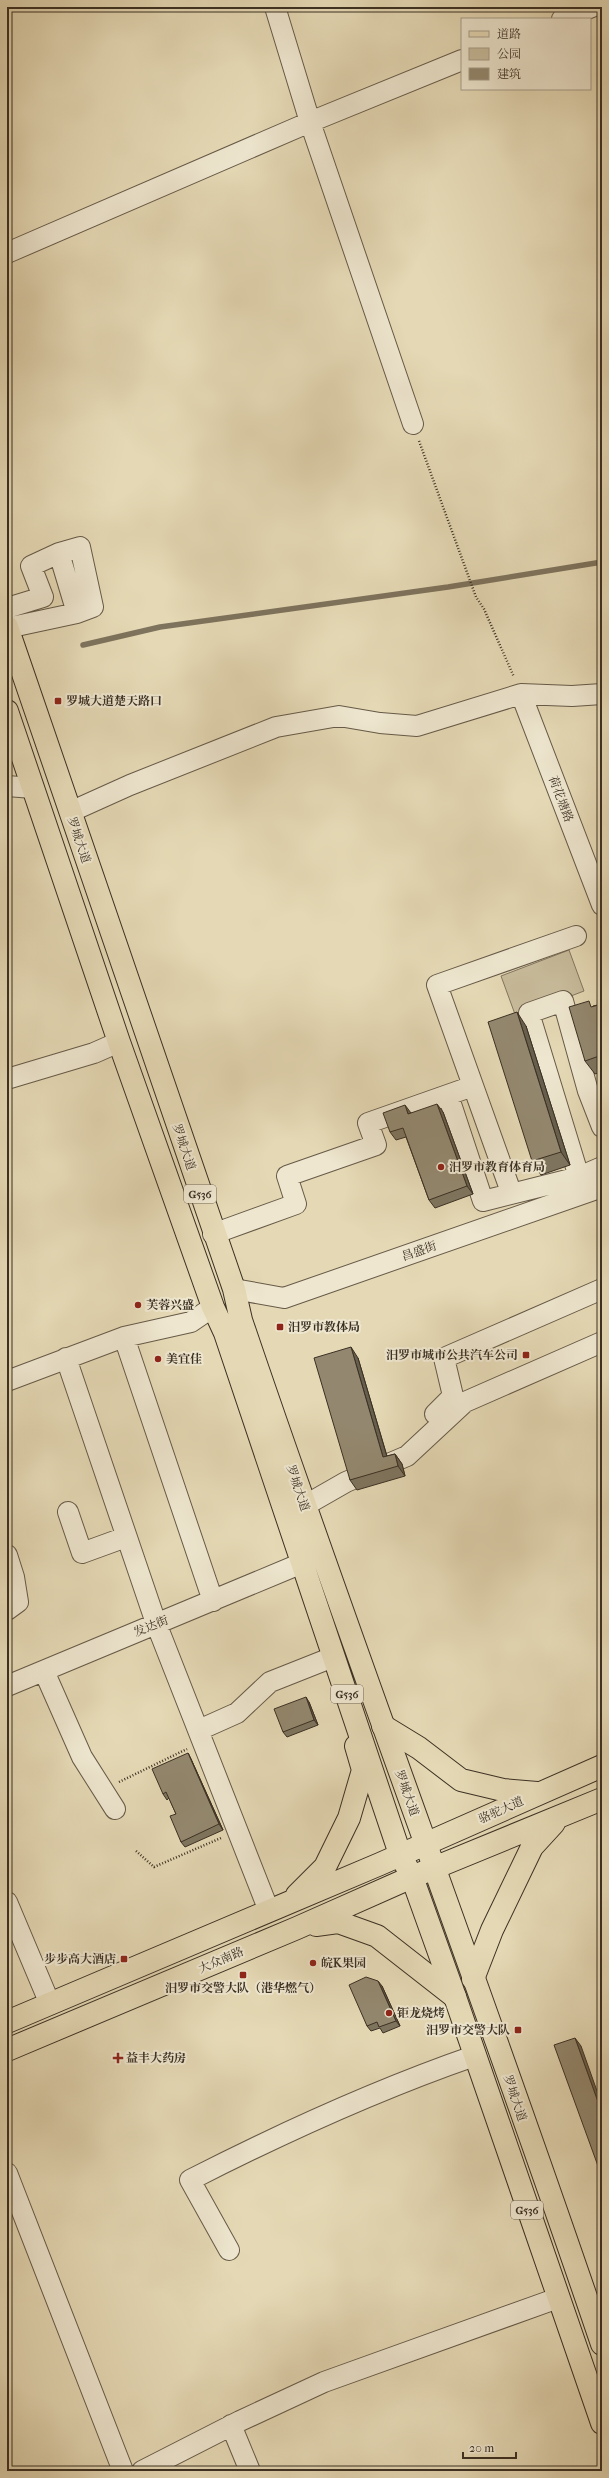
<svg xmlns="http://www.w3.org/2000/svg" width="609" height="2478" font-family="'IM FELL French Canon','Noto Serif SC',serif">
  <rect width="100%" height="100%" fill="#e5d9b5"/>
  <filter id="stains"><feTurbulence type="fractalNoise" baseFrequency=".005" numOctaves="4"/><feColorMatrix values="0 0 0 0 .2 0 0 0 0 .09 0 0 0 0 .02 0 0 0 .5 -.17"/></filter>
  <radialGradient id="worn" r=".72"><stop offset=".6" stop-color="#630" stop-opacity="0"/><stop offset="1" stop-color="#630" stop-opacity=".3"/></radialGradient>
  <!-- green -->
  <path fill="#c8bc9c" stroke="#827660" d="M 569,950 L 584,991 L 516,1017 L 501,976 Z"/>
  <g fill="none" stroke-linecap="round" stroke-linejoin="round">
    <!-- stream -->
    <path stroke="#7e735d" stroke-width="5.5" d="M 83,645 L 160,627 L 448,587 L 602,562"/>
    <defs>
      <path id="minor" d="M 275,7 L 310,122 L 413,424
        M 562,19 L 592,7
        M 7,253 L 310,122 L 462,60
        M 59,553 L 80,547 L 93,607 L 77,613
        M 7,608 L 43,597 L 31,566 L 59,553 L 77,613 L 7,628
        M 521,694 L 602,905
        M 7,786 L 33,788
        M 70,812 L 130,785 L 276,727 L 339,716 L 380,723 L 417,726 L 521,694 L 572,696 L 602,694
        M 7,1079 L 94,1053 L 119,1042
        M 448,1095 L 483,1201 L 579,1177 L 602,1167
        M 579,1177 L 529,1013 L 563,1001 L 588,1091 L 602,1127
        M 511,1192 L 437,985 L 576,936
        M 213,1234 L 296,1204 L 287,1176 L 376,1145 L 368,1123 L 473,1086
        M 234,1289 L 284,1298 L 602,1187
        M 124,1337 L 213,1601
        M 66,1358 L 156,1623 L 269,1911
        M 7,1381 L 124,1337 L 191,1322 L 213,1307
        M 435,1414 L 453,1396 L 444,1358 L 602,1289
        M 304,1506 L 346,1482 L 407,1456 L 465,1402 L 602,1342
        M 68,1512 L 82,1553 L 126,1537
        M 7,1555 L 14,1577 L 18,1602 L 7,1610
        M 44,1671 L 82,1757 L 115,1809
        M 7,1686 L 295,1566
        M 199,1730 L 237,1713 L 270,1682 L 328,1659
        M 7,1902 L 50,2004
        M 7,2173 L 123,2471
        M 229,2250 L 190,2180 C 282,2133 376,2090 474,2056
        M 231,2425 L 250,2471
        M 142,2471 L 240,2421 L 324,2382 L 558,2298"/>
      <path id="major" d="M 383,1726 L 419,1748 L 461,1780 L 503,1790 L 537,1793
        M 297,1895 L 325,1867 L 349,1818 L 363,1770 L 356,1746
        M 316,1925 L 338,1922 L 377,1936 L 455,1997
        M 473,1979 L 492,1930 L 532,1847 L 554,1823
        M 7,2022 L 380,1864 L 602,1766
        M 7,2050 L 297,1928 L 412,1877 L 602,1799"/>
      <path id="highway" d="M 7,627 L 234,1289 L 241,1320 C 357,1663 486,2001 602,2344
        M 7,711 L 119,1042 L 213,1307 L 225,1333 L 400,1854 L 412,1877 L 455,1997 L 602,2423"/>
    </defs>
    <!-- minor casing -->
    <use href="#minor" stroke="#665a48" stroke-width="22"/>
    <!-- major casing -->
    <use href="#major" stroke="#3b3023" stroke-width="24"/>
    <!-- highway casing -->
    <use href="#highway" stroke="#3b3023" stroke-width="24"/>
    <!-- path -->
    <path stroke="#3b3023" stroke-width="2.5" stroke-dasharray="1 2" stroke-linecap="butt" d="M 419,441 L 476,597 L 484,609 L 514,677
      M 119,1782 L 187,1749
      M 136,1851 L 154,1867 L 221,1838"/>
    <!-- minor -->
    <use href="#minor" stroke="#eee6cf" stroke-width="20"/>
    <!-- major -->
    <use href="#major" stroke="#e5d9b5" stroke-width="22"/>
    <!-- highway -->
    <use href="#highway" stroke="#e5d9b5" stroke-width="22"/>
  </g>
  <!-- wall -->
  <path fill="#7e755f" stroke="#3b3023" d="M 602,1004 L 602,1072 L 595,1074 L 585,1061 L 593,1006 Z
    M 526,1026 L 570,1165 L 541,1175 L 532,1161 Z
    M 443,1112 L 473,1194 L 435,1208 L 429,1200 L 406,1137 L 396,1140 L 390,1132 L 411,1113 Z
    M 358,1358 L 387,1456 L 395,1454 L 402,1464 L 405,1476 L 357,1490 L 350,1480 Z
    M 309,1702 L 318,1725 L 287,1737 L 283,1732 Z
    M 188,1753 L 191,1759 L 223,1830 L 185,1847 L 181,1842 L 176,1814 L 169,1798 L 167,1800 L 163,1794 Z
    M 382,1986 L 400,2026 L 383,2033 L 380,2028 L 371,2031 L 367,2026 Z"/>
  <!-- shaded-wall -->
  <path fill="#675f4e" stroke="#3b3023" d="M 517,1012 L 526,1026 L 570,1165 L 561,1152 Z
    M 437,1104 L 443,1112 L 473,1194 L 467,1186 Z
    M 405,1105 L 411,1113 L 408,1114 Z
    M 351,1347 L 358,1358 L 390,1467 L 383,1457 Z
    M 395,1454 L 402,1464 L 405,1476 L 398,1466 Z
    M 306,1697 L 309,1702 L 318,1725 L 314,1720 Z
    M 188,1753 L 191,1759 L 223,1830 L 219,1824 Z
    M 378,1981 L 382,1986 L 400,2026 L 396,2021 Z
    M 575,2038 L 581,2046 L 602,2105 L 602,2113 Z"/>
  <!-- building -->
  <path fill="#93886f" stroke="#3b3023" d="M 589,1001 L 591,1007 L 602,1004 L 602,1055 L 585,1061 L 569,1007 Z
    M 517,1012 L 561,1152 L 532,1161 L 488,1022 Z
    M 437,1104 L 467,1186 L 429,1200 L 403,1128 L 390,1132 L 383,1113 L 405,1105 L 408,1114 Z
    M 351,1347 L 383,1457 L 395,1454 L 398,1466 L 350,1480 L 314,1358 Z
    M 306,1697 L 314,1720 L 283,1732 L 274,1709 Z
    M 188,1753 L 219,1824 L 181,1842 L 170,1816 L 176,1814 L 166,1792 L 163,1794 L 152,1769 Z
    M 366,1977 L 378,1981 L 396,2021 L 379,2027 L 377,2022 L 367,2026 L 349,1985 Z
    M 575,2038 L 602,2113 L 602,2177 L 554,2045 Z"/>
  <!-- markers -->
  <g fill="#8f2418" stroke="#eee6cf" stroke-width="1.5">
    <rect x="54" y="697" width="8" height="8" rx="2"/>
    <circle cx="441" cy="1167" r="4"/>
    <circle cx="138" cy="1305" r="4"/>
    <rect x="276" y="1323" width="8" height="8" rx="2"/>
    <rect x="522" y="1351" width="8" height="8" rx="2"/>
    <circle cx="158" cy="1359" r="4"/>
    <rect x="120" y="1955" width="8" height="8" rx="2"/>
    <circle cx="313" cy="1963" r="4"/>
    <rect x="239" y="1971" width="8" height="8" rx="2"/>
    <circle cx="389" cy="2013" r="4"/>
    <rect x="514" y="2026" width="8" height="8" rx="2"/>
    <path d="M116 2052h4v4h4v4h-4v4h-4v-4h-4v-4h4z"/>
  </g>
  <g text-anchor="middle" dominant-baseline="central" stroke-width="4" stroke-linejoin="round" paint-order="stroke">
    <!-- shield labels -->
    <g fill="#eee6cf" stroke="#716757" stroke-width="1">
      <rect x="184" y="1185" width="32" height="18" rx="3"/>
      <rect x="331" y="1685" width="32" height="18" rx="3"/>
      <rect x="511" y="2201" width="32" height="18" rx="3"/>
    </g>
    <g font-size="11" font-weight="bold" fill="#3b3023">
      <text x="200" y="1194">G536</text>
      <text x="347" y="1694">G536</text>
      <text x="527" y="2210">G536</text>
    </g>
    <!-- poi labels -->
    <g font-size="12" font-weight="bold" fill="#3b3023" stroke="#eee6cf" text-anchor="start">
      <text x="66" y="701">罗城大道楚天路口</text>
      <text x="449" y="1167">汨罗市教育体育局</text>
      <text x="146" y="1305">芙蓉兴盛</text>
      <text x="288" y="1327">汨罗市教体局</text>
      <text x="518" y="1355" text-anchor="end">汨罗市城市公共汽车公司</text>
      <text x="166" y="1359">美宜佳</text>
      <text x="116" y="1959" text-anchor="end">步步高大酒店</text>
      <text x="321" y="1963">皖K果园</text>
      <text x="243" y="1988" text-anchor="middle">汨罗市交警大队（港华燃气）</text>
      <text x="397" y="2013">钜龙烧烤</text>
      <text x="510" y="2030" text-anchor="end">汨罗市交警大队</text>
      <text x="126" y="2058">益丰大药房</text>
    </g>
    <!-- street labels -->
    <g font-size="12" fill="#3b3023" stroke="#eee6cf">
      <text transform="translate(561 799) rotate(69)">荷花塘路</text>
      <text transform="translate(79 840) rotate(71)">罗城大道</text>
      <text transform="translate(184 1147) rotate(71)">罗城大道</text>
      <text transform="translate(419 1251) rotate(-19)">昌盛街</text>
      <text transform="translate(298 1488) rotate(71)">罗城大道</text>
      <text transform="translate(151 1626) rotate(-22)">发达街</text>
      <text transform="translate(407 1793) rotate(70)">罗城大道</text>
      <text transform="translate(501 1810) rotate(-24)">骆驼大道</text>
      <text transform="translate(221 1960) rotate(-23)">大众南路</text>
      <text transform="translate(515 2098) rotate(71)">罗城大道</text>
    </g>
  </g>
  <!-- margin -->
  <rect width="609" height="2478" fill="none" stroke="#e5d9b5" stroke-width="24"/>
  <rect x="8" y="8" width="593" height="2462" fill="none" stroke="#3b3023" stroke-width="2"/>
  <rect x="12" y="12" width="585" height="2454" fill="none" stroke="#3b3023"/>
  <!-- legend -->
  <rect x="461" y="18" width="130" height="72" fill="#eee6cf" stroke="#a69d8a"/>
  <rect x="469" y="31" width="20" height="6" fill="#e5d9b5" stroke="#a69d8a"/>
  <text x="497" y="38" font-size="12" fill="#3b3023">道路</text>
  <rect x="469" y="48" width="20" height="12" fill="#c8bc9c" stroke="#a69d8a"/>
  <text x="497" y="58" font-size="12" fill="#3b3023">公园</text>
  <rect x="469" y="68" width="20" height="12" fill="#93886f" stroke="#a69d8a"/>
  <text x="497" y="78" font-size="12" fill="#3b3023">建筑</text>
  <!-- scale -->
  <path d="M463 2452v6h53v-6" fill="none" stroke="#3b3023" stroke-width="2"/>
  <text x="469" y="2452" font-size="12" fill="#3b3023" stroke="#eee6cf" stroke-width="3" paint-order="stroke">20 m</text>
  <rect width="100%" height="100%" filter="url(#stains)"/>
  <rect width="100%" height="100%" fill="url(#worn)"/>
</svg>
